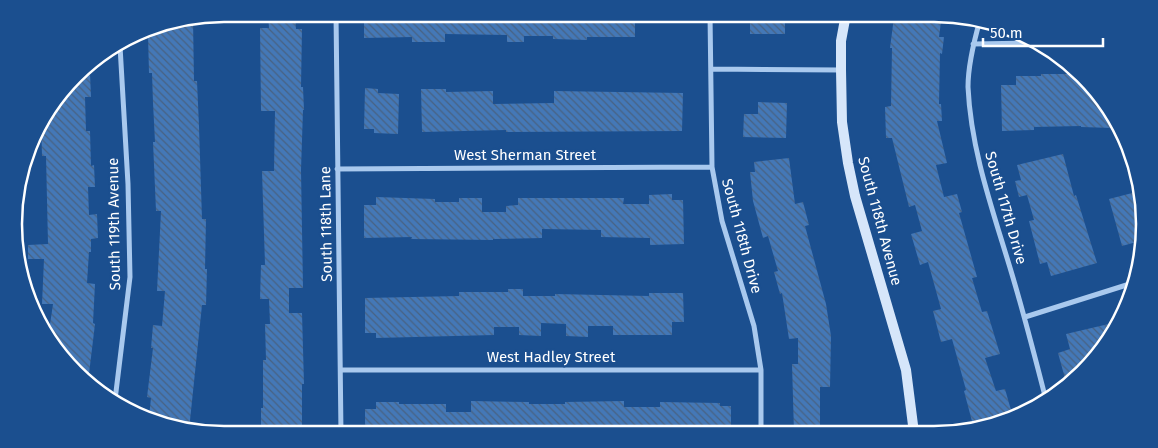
<svg xmlns="http://www.w3.org/2000/svg" width="1158" height="448" font-family="'Fira Sans',sans-serif">
  <defs>
    <pattern id="building-back-hatch" width="6" height="6" patternUnits="userSpaceOnUse" patternTransform="scale(1.25)"><rect width="6" height="6" fill="#4478b7"/><path d="M-1 5l2 2M0 0l6 6M5-1l2 2" fill="none" stroke="#486282"/></pattern>
  </defs>
  <rect width="100%" height="100%" fill="#1b4f8f"/>
  <!-- building -->
  <path fill="url(#building-back-hatch)" d="M 268,14 L 295,14 L 296,29 L 302,29 L 301,87 L 303,87 L 304,110 L 303,110 L 301,170 L 303,288 L 289,288 L 289,313 L 302,313 L 304,384 L 302,384 L 302,434 L 261,434 L 261,408 L 263,408 L 263,360 L 266,360 L 265,324 L 270,324 L 269,299 L 260,299 L 261,265 L 265,265 L 262,171 L 274,171 L 275,111 L 261,111 L 260,28 L 269,28 Z
    M 364,14 L 635,14 L 635,37 L 587,37 L 587,40 L 553,39 L 553,36 L 524,36 L 524,42 L 507,42 L 507,35 L 445,34 L 445,42 L 412,42 L 412,37 L 364,38 Z
    M 750,14 L 785,14 L 785,34 L 750,34 Z
    M 894,17 L 941,22 L 939,37 L 944,37 L 942,54 L 940,53 L 939,104 L 941,104 L 942,121 L 937,121 L 947,163 L 936,165 L 944,197 L 957,194 L 962,212 L 959,213 L 977,277 L 972,278 L 982,312 L 987,311 L 1000,354 L 985,358 L 996,391 L 1005,389 L 1013,417 L 974,429 L 964,391 L 966,390 L 952,339 L 941,342 L 933,311 L 941,309 L 928,262 L 920,265 L 911,234 L 922,231 L 915,205 L 909,207 L 892,138 L 886,138 L 885,107 L 891,106 L 892,48 L 890,48 Z
    M 193,19 L 194,81 L 197,81 L 199,126 L 202,219 L 206,219 L 205,269 L 207,269 L 206,305 L 202,305 L 189,430 L 169,427 L 149,417 L 151,398 L 147,397 L 153,348 L 151,348 L 153,325 L 162,326 L 165,291 L 157,291 L 161,211 L 156,211 L 153,142 L 155,142 L 153,103 L 152,73 L 149,73 L 148,35 L 155,35 L 154,26 L 156,25 Z
    M 80,73 L 90,73 L 91,97 L 85,97 L 86,131 L 90,131 L 91,166 L 94,165 L 95,187 L 88,187 L 89,215 L 97,214 L 98,238 L 91,239 L 91,252 L 89,252 L 87,283 L 95,284 L 93,323 L 95,324 L 88,382 L 49,341 L 48,338 L 53,304 L 42,304 L 44,259 L 28,259 L 28,245 L 48,244 L 46,156 L 42,156 L 41,121 Z
    M 1041,74 L 1076,74 L 1113,115 L 1112,128 L 1081,127 L 1081,126 L 1034,127 L 1034,130 L 1002,131 L 1001,85 L 1016,85 L 1016,76 L 1041,76 Z
    M 365,88 L 378,89 L 378,93 L 399,94 L 398,134 L 374,133 L 374,129 L 364,129 Z
    M 421,89 L 446,89 L 446,92 L 493,91 L 493,104 L 554,103 L 554,91 L 683,93 L 682,131 L 506,132 L 506,130 L 422,132 Z
    M 758,102 L 787,103 L 786,138 L 743,137 L 744,114 L 758,114 Z
    M 1063,154 L 1074,196 L 1076,195 L 1097,263 L 1051,276 L 1047,262 L 1040,264 L 1029,221 L 1034,220 L 1027,195 L 1019,197 L 1015,181 L 1021,180 L 1017,165 Z
    M 789,158 L 795,204 L 803,202 L 809,225 L 805,226 L 826,304 L 831,336 L 830,387 L 820,387 L 820,433 L 794,433 L 792,364 L 798,364 L 798,338 L 789,339 L 782,293 L 780,294 L 774,272 L 778,271 L 768,236 L 763,238 L 753,201 L 750,172 L 755,172 L 754,162 Z
    M 1140,191 L 1142,199 L 1140,241 L 1122,246 L 1109,199 Z
    M 672,194 L 672,200 L 683,200 L 684,244 L 650,245 L 650,238 L 601,237 L 601,230 L 542,229 L 542,238 L 493,239 L 493,240 L 411,239 L 412,237 L 364,238 L 364,205 L 376,205 L 376,197 L 435,199 L 435,202 L 459,202 L 459,198 L 482,198 L 482,212 L 506,212 L 506,206 L 518,205 L 518,198 L 624,198 L 623,204 L 649,204 L 649,195 Z
    M 508,289 L 523,289 L 523,296 L 555,296 L 555,294 L 649,296 L 649,293 L 683,293 L 684,322 L 672,322 L 672,335 L 613,335 L 613,326 L 588,326 L 588,337 L 566,336 L 566,324 L 541,323 L 541,336 L 519,335 L 519,327 L 494,327 L 494,335 L 376,338 L 376,333 L 365,333 L 365,298 L 459,296 L 459,292 L 508,292 Z
    M 1117,322 L 1109,341 L 1075,379 L 1066,382 L 1058,353 L 1070,349 L 1066,334 Z
    M 471,401 L 529,402 L 529,404 L 565,404 L 565,402 L 624,401 L 624,407 L 660,407 L 660,402 L 720,403 L 720,406 L 731,406 L 731,433 L 365,434 L 365,409 L 376,409 L 376,402 L 399,402 L 399,404 L 446,404 L 446,412 L 471,412 Z"/>
  <g fill="none" stroke-linecap="round" stroke-linejoin="round">
    <!-- street -->
    <path stroke="#a9c9ee" stroke-width="5" d="M 336,14 L 341,434
      M 710,14 L 712,167 L 722,221 L 754,326 L 761,370 L 761,433
      M 980,20 C 974,41 968,65 968,87 C 971,151 993,211 1011,271 C 1024,314 1035,357 1046,400
      M 973,44 L 1034,43
      M 711,69 L 841,70
      M 337,169 L 712,167
      M 1025,317 L 1136,282
      M 341,370 L 761,370
      M 115,400 L 130,277 L 128,184 L 120,46"/>
    <!-- secondary -->
    <path stroke="#d6e6fa" stroke-width="10" d="M 846,14 L 841,41 L 841,70 L 842,122 L 848,163 L 855,196 L 906,370 L 914,433"/>
  </g>
  <g text-anchor="middle" dominant-baseline="central" stroke-width="4.5" stroke-linejoin="round" paint-order="stroke">
    <!-- street labels -->
    <g font-size="15" fill="#fff" stroke="#1b4f8f">
      <text x="525" y="155">West Sherman Street</text>
      <text transform="translate(1006 208) rotate(74)">South 117th Drive</text>
      <text transform="translate(880 221) rotate(75)">South 118th Avenue</text>
      <text transform="translate(114 224) rotate(-91)">South 119th Avenue</text>
      <text transform="translate(326 224) rotate(-91)">South 118th Lane</text>
      <text transform="translate(742 236) rotate(75)">South 118th Drive</text>
      <text x="551" y="357">West Hadley Street</text>
    </g>
  </g>
  <!-- crop -->
  <path d="M0 0H1158V448H0ZM224 22H934A202 202 0 0 1 1136 224V224A202 202 0 0 1 934 426H224A202 202 0 0 1 22 224V224A202 202 0 0 1 224 22Z" fill="#1b4f8f" fill-rule="evenodd"/>
  <path fill="none" stroke="#fff" stroke-width="2.5" d="M224 22H934A202 202 0 0 1 1136 224V224A202 202 0 0 1 934 426H224A202 202 0 0 1 22 224V224A202 202 0 0 1 224 22Z"/>
  <!-- scale -->
  <path d="M983 38v8h120v-8" fill="none" stroke="#ffffff" stroke-width="2.5"/>
  <text x="990" y="38" font-size="15" fill="#ffffff" stroke="#1b4f8f" stroke-width="4" paint-order="stroke">50 m</text>
</svg>
